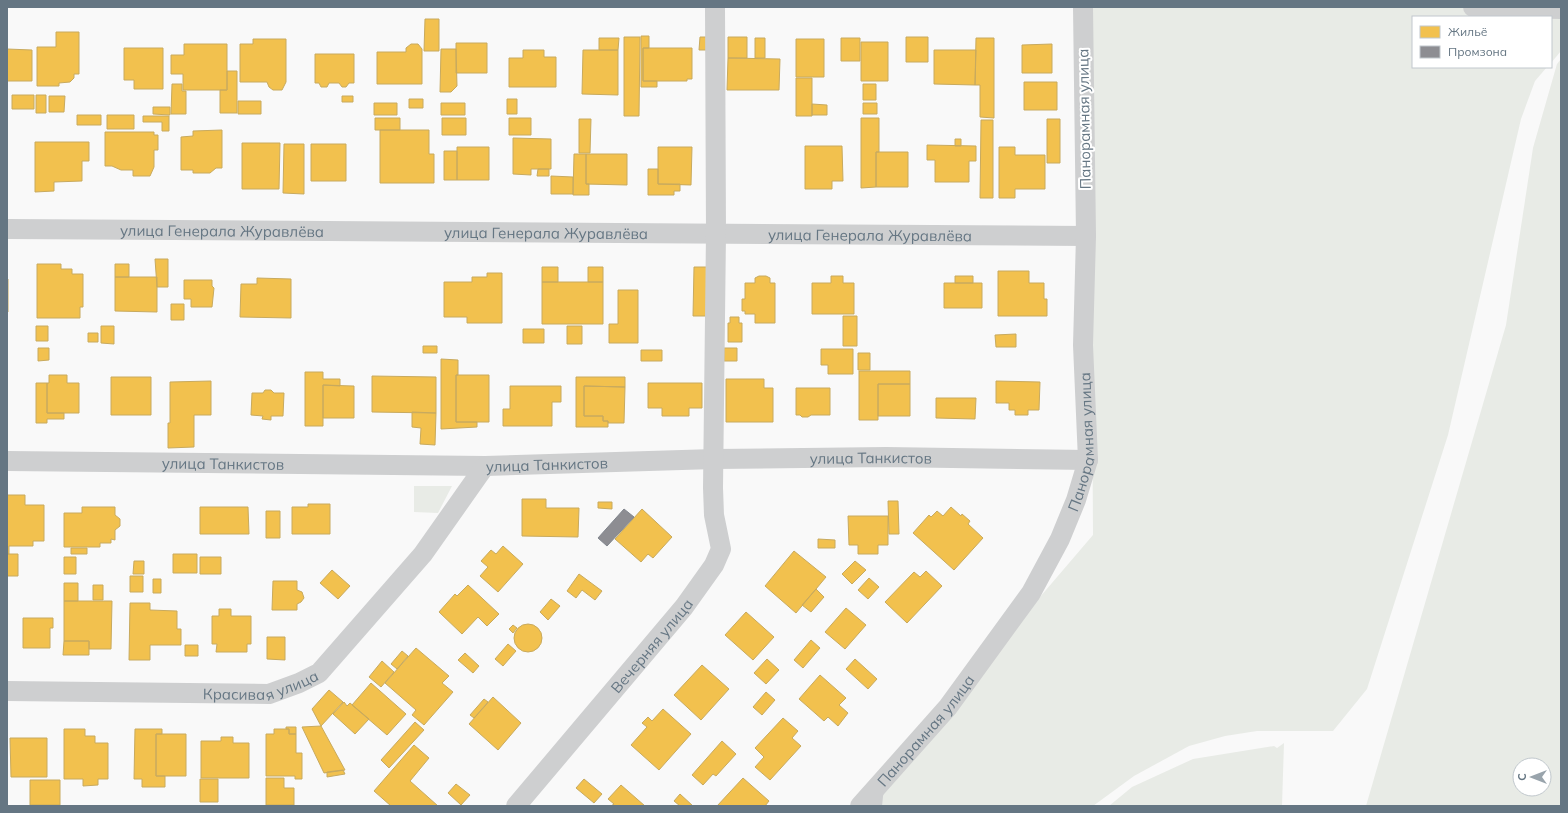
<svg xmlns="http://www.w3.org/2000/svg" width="1568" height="813" font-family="Mulish,sans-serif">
  <rect width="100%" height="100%" fill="#f9f9f9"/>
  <!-- green -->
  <path fill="#e8ebe6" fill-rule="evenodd" d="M 1090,7 L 1505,7 L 1561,9 L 1561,51 L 1551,63 L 1551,17 L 1413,17 L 1413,67 L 1547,67 L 1535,81 L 1521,119 L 1448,435 L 1367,689 L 1333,731 L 1257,731 L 1225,736 L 1189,746 L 1134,776 L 1093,806 L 861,806 L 1093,535 Z
    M 1561,59 L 1561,806 L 1366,806 L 1506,325 L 1533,148 L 1557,64 ZM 1520,765 L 1544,765 L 1544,789 L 1520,789 Z
    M 414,486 L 452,486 L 438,513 L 414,512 Z
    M 1284,743 L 1282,806 L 1109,806 L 1132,787 L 1193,759 L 1274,746 L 1277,748 Z"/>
  <!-- homes -->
  <path fill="#f2c14e" stroke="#c8aa5e" d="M 425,19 L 439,19 L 439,51 L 424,51 Z
    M 56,32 L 79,32 L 79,74 L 74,74 L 74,78 L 70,82 L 59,83 L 59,86 L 37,86 L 37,47 L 56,47 Z
    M 641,36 L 649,36 L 649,48 L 643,48 L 643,81 L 657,81 L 657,87 L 641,87 Z
    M 624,37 L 640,37 L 639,116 L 624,116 Z
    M 700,37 L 708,37 L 708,50 L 699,50 Z
    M 728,37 L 747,37 L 747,58 L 728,58 Z
    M 906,37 L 928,37 L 928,62 L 906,62 Z
    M 599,38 L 619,38 L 618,50 L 599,50 Z
    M 755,38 L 765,38 L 765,58 L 755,58 Z
    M 841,38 L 860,38 L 860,61 L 841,61 Z
    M 976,38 L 994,38 L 994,118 L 980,117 L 980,85 L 975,85 Z
    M 253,39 L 286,39 L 286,82 L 282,90 L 273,90 L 269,87 L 267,82 L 240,82 L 240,44 L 253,44 Z
    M 796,39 L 824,39 L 824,77 L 796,77 Z
    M 861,42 L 888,42 L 888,81 L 861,81 Z
    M 456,43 L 487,43 L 487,73 L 456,73 Z
    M 184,44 L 227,44 L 227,90 L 183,90 L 183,74 L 171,74 L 171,55 L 184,55 Z
    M 411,44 L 418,44 L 422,49 L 422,84 L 377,84 L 377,52 L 406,52 L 406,48 Z
    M 1052,44 L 1052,73 L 1022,73 L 1022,45 Z
    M 124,48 L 163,48 L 163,89 L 134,89 L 134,80 L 124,80 Z
    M 643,48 L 692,48 L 692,79 L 687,79 L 687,81 L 643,81 Z
    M 7,49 L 32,50 L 32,81 L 7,81 Z
    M 441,49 L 456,49 L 457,86 L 451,92 L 440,92 Z
    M 523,50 L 544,50 L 544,57 L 556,57 L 556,87 L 509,87 L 509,58 L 523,58 Z
    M 583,50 L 618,50 L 618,95 L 582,94 Z
    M 934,50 L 976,50 L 975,85 L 934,84 Z
    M 315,54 L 354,54 L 354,83 L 349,83 L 346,87 L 342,87 L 339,83 L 329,83 L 327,87 L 321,87 L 319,83 L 315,83 Z
    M 728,58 L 780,59 L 779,90 L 727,90 Z
    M 227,71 L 237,71 L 237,113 L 220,113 L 220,90 L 227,90 Z
    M 796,78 L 812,78 L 812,116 L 796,116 Z
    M 1024,82 L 1057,82 L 1057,110 L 1024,110 Z
    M 172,84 L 182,84 L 182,91 L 186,91 L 186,114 L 171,114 Z
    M 863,84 L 876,84 L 876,100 L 863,100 Z
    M 12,95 L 34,95 L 34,109 L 12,109 Z
    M 36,95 L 46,95 L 46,113 L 36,113 Z
    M 49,96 L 65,96 L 64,112 L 49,112 Z
    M 342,96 L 353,96 L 353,102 L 342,102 Z
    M 409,99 L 423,99 L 423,108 L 409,108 Z
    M 507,99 L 517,99 L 517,114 L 507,114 Z
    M 238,101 L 261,101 L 261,114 L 238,114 Z
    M 374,103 L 397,103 L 397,115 L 374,115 Z
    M 441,103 L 465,103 L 465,115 L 441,115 Z
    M 863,103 L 877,103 L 877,114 L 863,114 Z
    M 812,104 L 827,105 L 827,115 L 812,115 Z
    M 153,107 L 170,107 L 170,115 L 153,114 Z
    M 77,115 L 101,115 L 101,125 L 77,125 Z
    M 107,115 L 134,115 L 134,129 L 107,129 Z
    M 143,116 L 169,116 L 169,131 L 162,131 L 162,122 L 143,122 Z
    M 375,118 L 400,118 L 400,130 L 375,130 Z
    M 442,118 L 466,118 L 466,135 L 442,135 Z
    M 509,118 L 531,118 L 531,135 L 509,135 Z
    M 861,118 L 879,118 L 879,152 L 876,152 L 876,187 L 861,188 Z
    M 579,119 L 591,119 L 590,153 L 579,153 Z
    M 1047,119 L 1060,119 L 1060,163 L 1047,163 Z
    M 981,120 L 993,120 L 993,198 L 980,198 Z
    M 222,130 L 222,168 L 216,168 L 210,173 L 193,173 L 193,170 L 181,170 L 181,137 L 193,136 L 193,131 Z
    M 380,130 L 429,130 L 429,154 L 434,154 L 434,183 L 380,183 Z
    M 105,132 L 154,132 L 154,135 L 158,135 L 158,150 L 154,150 L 154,167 L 150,176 L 133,176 L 133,170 L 121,170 L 112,166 L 105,166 Z
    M 513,138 L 551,139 L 551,169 L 531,169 L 531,175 L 513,174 Z
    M 955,139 L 961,139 L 961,146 L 955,146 Z
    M 35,142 L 89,142 L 89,161 L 82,161 L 82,181 L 54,182 L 54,191 L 35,192 Z
    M 242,143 L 280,143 L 279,189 L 242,189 Z
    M 284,144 L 304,144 L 304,194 L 283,193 Z
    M 311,144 L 346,144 L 346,181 L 311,181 Z
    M 927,145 L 976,146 L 976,161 L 969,161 L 969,182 L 935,182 L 935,160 L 927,160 Z
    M 805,146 L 842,146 L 843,181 L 832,181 L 832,189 L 805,189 Z
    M 457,147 L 489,147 L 489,180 L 457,180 Z
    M 658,147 L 692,147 L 691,185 L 658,184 Z
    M 999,147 L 1015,147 L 1015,155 L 1045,155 L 1045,189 L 1015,189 L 1015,198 L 999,198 Z
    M 444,151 L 457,151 L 457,180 L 444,180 Z
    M 876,152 L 908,152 L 908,187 L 876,187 Z
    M 574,154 L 586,154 L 586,184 L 589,184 L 589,195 L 573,195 Z
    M 586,154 L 627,154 L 627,185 L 586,184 Z
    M 538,169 L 549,169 L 549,176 L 537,176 Z
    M 648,169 L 658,169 L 658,184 L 680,184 L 680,191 L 674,191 L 674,195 L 648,195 Z
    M 551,176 L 573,177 L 573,194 L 551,194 Z
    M 155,259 L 168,259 L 168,287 L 157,287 Z
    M 37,264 L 61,264 L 61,269 L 72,269 L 72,274 L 83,274 L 83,307 L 80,307 L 80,318 L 37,318 Z
    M 115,264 L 129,264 L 129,277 L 115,277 Z
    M 542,267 L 558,267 L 558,282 L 542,282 Z
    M 588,267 L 603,267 L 603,282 L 588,282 Z
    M 694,267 L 708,267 L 707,316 L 693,316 Z
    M 998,271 L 1029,271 L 1029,283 L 1044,283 L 1044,299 L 1047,299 L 1047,316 L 998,316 Z
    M 487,273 L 502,273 L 502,323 L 467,323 L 467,317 L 444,317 L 444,282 L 472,282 L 472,277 L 487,277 Z
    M 759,276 L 766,276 L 770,278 L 770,283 L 775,283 L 775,323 L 755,323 L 755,314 L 745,314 L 745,311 L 742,311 L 742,299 L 745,299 L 745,283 L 755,283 L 755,278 Z
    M 831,276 L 843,276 L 843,283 L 854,283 L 854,314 L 812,314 L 812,283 L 831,283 Z
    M 955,276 L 973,276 L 973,283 L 955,283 Z
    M 115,277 L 157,277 L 157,312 L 115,311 Z
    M 257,278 L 291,279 L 291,318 L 240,317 L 241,284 L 257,284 Z
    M 7,279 L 8,279 L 8,312 L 7,313 Z
    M 184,280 L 212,280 L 212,286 L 214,288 L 212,307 L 191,307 L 191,299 L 184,299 Z
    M 542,282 L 603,282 L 603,324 L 542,324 Z
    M 944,283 L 982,283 L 982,308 L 944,308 Z
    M 618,290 L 638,290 L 638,343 L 609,343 L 609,324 L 618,324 Z
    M 171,304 L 184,304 L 184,320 L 171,320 Z
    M 843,316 L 857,316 L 857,346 L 843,346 Z
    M 730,317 L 739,317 L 739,323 L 742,323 L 742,342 L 728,342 L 728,323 L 730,323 Z
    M 36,326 L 48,326 L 48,341 L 36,341 Z
    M 101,326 L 114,326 L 114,344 L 101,343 Z
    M 567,326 L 582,326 L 582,344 L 567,344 Z
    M 523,329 L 544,329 L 544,343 L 523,343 Z
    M 88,333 L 98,333 L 98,342 L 88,342 Z
    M 1016,334 L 1016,347 L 996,347 L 995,335 Z
    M 423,346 L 437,346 L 437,353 L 423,353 Z
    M 38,348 L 49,348 L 49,360 L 38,361 Z
    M 724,348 L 737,348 L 737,361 L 724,361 Z
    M 821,349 L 853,349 L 853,374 L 828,374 L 828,365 L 821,365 Z
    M 641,350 L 662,350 L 662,361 L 641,361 Z
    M 858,353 L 870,353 L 870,370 L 858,370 Z
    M 441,359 L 458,360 L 458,375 L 456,375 L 456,422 L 477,422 L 477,427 L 441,429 Z
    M 859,371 L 910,371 L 910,384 L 878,384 L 878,420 L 859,420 Z
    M 305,372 L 323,372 L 323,379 L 340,379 L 340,386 L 323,385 L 323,426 L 305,426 Z
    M 49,375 L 67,375 L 67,383 L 79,383 L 79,413 L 47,413 L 47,383 L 49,383 Z
    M 456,375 L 489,375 L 489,422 L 456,422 Z
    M 372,376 L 436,377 L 436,413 L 372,412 Z
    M 111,377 L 151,377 L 151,415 L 111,415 Z
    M 576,377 L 625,377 L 625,387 L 584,386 L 584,416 L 603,416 L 603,421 L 608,421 L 608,427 L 576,427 Z
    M 726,379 L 764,379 L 764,388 L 773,388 L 773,422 L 726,422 Z
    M 211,381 L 211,415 L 194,415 L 194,447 L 168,448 L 168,423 L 170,423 L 170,382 Z
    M 996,381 L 1040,382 L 1039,410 L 1028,410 L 1028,415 L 1015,415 L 1015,410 L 1009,410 L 1009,403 L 996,403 Z
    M 36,383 L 47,383 L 47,413 L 64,413 L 64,419 L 47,419 L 47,423 L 36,423 Z
    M 648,383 L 702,383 L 702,408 L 689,408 L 689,416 L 662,416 L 662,408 L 648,408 Z
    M 878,384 L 910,384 L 910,416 L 878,416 Z
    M 323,385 L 354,386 L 354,418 L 323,418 Z
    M 510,386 L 561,386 L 561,402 L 552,402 L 552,426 L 503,426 L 503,409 L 510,409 Z
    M 584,386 L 625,387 L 624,423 L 608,423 L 608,421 L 603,421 L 603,416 L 584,416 Z
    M 796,388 L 830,388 L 830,415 L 811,415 L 808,417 L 802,417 L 800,415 L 796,415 Z
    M 265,390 L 271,390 L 274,393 L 284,393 L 283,416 L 271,416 L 271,420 L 262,419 L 263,416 L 251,415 L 252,393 L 263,393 Z
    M 936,398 L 976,398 L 975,419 L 936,418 Z
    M 412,412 L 436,413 L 435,445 L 420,444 L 421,428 L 412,427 Z
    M 7,495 L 25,495 L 25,505 L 44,505 L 44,541 L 33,541 L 33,546 L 9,546 L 9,554 L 7,554 Z
    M 522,499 L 546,499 L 546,508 L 579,508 L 578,537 L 522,536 Z
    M 888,501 L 898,501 L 899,534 L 889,534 Z
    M 598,502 L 612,502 L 612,509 L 598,508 Z
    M 308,504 L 330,504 L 330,534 L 292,534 L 292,507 L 308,507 Z
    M 82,507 L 115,507 L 115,515 L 120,519 L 120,526 L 115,530 L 115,540 L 111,539 L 111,543 L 100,543 L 100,547 L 64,547 L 64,513 L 82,513 Z
    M 200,507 L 248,507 L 249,534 L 200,534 Z
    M 951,507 L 961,516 L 962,514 L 970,521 L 968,524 L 983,538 L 954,570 L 913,533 L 929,515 L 931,517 L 937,511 L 943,516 Z
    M 642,509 L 672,537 L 653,558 L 648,554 L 641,562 L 615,539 Z
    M 266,511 L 280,511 L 280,538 L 266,538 Z
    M 848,516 L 888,516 L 888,545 L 878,545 L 878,554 L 858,554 L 858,545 L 849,545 Z
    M 818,539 L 835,540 L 835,548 L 818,548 Z
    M 503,546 L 523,564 L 498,592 L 480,576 L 488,567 L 481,561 L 491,550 L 496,554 Z
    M 71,548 L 87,548 L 87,554 L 71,554 Z
    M 794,551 L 826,577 L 796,613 L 765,586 Z
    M 7,554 L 18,554 L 18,576 L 7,576 Z
    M 173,554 L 197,554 L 197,573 L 173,573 Z
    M 64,557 L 76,557 L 76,574 L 64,574 Z
    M 200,557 L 221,557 L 221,574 L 200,574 Z
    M 134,561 L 144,561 L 144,574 L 133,574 Z
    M 855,561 L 866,570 L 852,584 L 842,574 Z
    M 332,570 L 350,586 L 338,599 L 320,583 Z
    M 926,571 L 942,586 L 907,623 L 885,602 L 914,572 L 920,577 Z
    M 579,574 L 602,591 L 595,600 L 582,590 L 576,598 L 567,591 Z
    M 130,576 L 143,576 L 143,592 L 130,592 Z
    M 869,578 L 879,587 L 868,599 L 858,590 Z
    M 153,579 L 161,579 L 161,593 L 153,593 Z
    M 273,581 L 297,581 L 297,590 L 302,592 L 304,598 L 301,602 L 297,604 L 297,610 L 272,610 Z
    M 64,583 L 78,583 L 78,601 L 64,601 Z
    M 93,585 L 103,585 L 103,600 L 93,600 Z
    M 468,585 L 499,614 L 487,626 L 478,617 L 462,634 L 439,612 L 455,594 L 457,596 Z
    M 816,589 L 824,597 L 811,612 L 802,605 Z
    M 551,599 L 560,606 L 548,620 L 540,612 Z
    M 64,601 L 112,601 L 111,649 L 89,649 L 89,641 L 64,641 Z
    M 130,603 L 150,603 L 150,610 L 177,611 L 177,629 L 181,629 L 181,645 L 150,645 L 150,660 L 129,660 Z
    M 846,608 L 866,625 L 845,649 L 825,632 Z
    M 219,609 L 231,609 L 231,616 L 251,616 L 251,644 L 247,644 L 247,652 L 216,652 L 217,644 L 212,644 L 212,616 L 219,616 Z
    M 746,612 L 774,637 L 753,660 L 725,635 Z
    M 23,618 L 53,618 L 53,628 L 50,628 L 50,648 L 23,648 Z
    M514 638a14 14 0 1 1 28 0a14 14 0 1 1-28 0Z
    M 513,625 L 517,628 L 513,633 L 509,629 Z
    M 267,637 L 285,637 L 285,660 L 267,659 Z
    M 811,640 L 820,648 L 803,668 L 794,660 Z
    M 64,641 L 89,641 L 89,655 L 63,655 Z
    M 508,644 L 516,651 L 503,666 L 495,659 Z
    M 185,645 L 198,645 L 198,656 L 185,656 Z
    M 416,648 L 449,676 L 442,683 L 453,692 L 424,725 L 412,715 L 416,710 L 385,683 Z
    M 402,651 L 408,656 L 397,669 L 391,664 Z
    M 465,653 L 479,666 L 473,673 L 458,660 Z
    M 767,659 L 779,670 L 766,684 L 754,673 Z
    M 855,659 L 877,679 L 868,689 L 846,669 Z
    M 382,661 L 394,672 L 381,687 L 369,677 Z
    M 702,665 L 729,689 L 701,720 L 674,695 Z
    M 820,675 L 846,698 L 839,705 L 848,713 L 838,726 L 828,717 L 824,721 L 799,699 Z
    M 371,683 L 406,714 L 387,735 L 352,705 Z
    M 329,690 L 343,702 L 321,726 L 312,709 Z
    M 766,692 L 775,700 L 762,715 L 753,707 Z
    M 493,697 L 521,723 L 498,750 L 469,724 Z
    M 484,699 L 488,702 L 474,718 L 470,715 Z
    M 344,702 L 347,706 L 350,703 L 369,719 L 355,734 L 333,714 Z
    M 663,709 L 691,734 L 659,770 L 631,745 L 647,727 L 642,723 L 648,717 L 652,721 Z
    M 783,718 L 798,731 L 792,738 L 801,746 L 770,780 L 755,767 L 764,757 L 755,748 Z
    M 415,722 L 424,730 L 389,768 L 381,760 Z
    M 321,726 L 345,770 L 324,773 L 302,727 Z
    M 286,727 L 296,727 L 296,734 L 289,734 L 289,729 L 286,729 Z
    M 64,729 L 85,729 L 85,736 L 95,736 L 95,743 L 108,743 L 108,779 L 98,779 L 98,785 L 83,786 L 83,779 L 64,779 Z
    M 135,729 L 162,729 L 162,734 L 156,734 L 156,776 L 165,776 L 165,787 L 142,787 L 142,779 L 134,779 Z
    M 274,729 L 289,729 L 289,734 L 296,734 L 296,753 L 302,753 L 302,779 L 295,779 L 295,776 L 266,776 L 266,734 L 274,734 Z
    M 156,734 L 186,734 L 186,776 L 156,776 Z
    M 221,737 L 233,737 L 233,743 L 249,743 L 249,778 L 201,778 L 201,741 L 221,741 Z
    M 10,738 L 47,738 L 47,777 L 11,777 Z
    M 722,741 L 736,754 L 716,776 L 713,774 L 703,785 L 692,775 Z
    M 414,745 L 429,758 L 410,781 L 438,806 L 391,806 L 374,791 Z
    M 343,770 L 345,774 L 327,777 L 327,772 Z
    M 266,778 L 284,778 L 284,788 L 294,788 L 294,805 L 266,805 Z
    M 743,778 L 769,801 L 765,806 L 717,806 Z
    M 200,779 L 218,779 L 218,802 L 200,802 Z
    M 584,779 L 602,794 L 594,803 L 576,788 Z
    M 30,780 L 60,780 L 60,805 L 30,805 Z
    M 456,784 L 470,795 L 461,805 L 448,793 Z
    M 621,785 L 645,806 L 611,806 L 614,804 L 608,799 Z
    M 680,794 L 693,806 L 680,806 L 674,801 Z"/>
  <!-- industry -->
  <path fill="#8d8d92" stroke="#81868e" d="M 624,509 L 634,517 L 607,546 L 598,538 Z"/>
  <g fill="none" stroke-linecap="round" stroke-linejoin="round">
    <!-- service -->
    <path stroke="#cecfd0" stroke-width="10" d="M 877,806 L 879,787"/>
    <!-- minor -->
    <g stroke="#cecfd0" stroke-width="20">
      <path d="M 1473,7 L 1561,9"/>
      <path id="s1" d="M 7,229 L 1086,236"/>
      <path id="s2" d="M 7,461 L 485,466 L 715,459 L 886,457 L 1088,460"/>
      <path id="s3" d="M 7,691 L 269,694 L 299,683 L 319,673 L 423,554 L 485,466"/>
      <path id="s4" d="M 516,806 L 684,607 L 714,565 L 721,549 L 714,515 L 713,488 L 716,233 L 715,7"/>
      <path id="s5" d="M 860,806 L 948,707 L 1031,593 L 1060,539 L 1076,500 L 1088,460 L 1083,345 L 1086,236 L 1083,7"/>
    </g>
  </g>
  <g text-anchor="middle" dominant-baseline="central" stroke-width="4" stroke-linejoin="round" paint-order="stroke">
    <!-- street labels -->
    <g font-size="15" fill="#657683" stroke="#fff">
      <text transform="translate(1084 119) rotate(-91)">Панорамная улица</text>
      <text stroke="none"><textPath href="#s1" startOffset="215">улица Генерала Журавлёва</textPath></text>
      <text stroke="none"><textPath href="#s1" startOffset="539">улица Генерала Журавлёва</textPath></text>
      <text stroke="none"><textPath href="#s1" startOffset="863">улица Генерала Журавлёва</textPath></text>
      <text stroke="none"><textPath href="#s5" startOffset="436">Панорамная улица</textPath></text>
      <text stroke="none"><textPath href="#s2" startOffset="864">улица Танкистов</textPath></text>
      <text stroke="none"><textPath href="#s2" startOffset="216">улица Танкистов</textPath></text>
      <text stroke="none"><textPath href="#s2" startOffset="540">улица Танкистов</textPath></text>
      <text stroke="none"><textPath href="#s4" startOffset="210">Вечерняя улица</textPath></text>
      <text stroke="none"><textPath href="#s3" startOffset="255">Красивая улица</textPath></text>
      <text stroke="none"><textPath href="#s5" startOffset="100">Панорамная улица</textPath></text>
    </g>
  </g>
  <!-- border -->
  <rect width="1568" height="813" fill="none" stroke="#657683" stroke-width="16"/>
  <!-- legend -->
  <rect x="1412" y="16" width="140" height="52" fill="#ffffff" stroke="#c1c8cd"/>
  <rect x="1420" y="26" width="20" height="12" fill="#f2c14e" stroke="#c1c8cd"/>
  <text x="1448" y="36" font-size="12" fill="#657683">Жильё</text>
  <rect x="1420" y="46" width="20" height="12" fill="#8d8d92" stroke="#c1c8cd"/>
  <text x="1448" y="56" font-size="12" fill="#657683">Промзона</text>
  <!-- north arrow -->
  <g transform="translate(1532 777) rotate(270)"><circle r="19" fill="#ffffff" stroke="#c1c8cd"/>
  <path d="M0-3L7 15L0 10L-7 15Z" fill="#99a4ac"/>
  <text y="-6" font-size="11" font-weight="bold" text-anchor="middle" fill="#657683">С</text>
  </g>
</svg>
